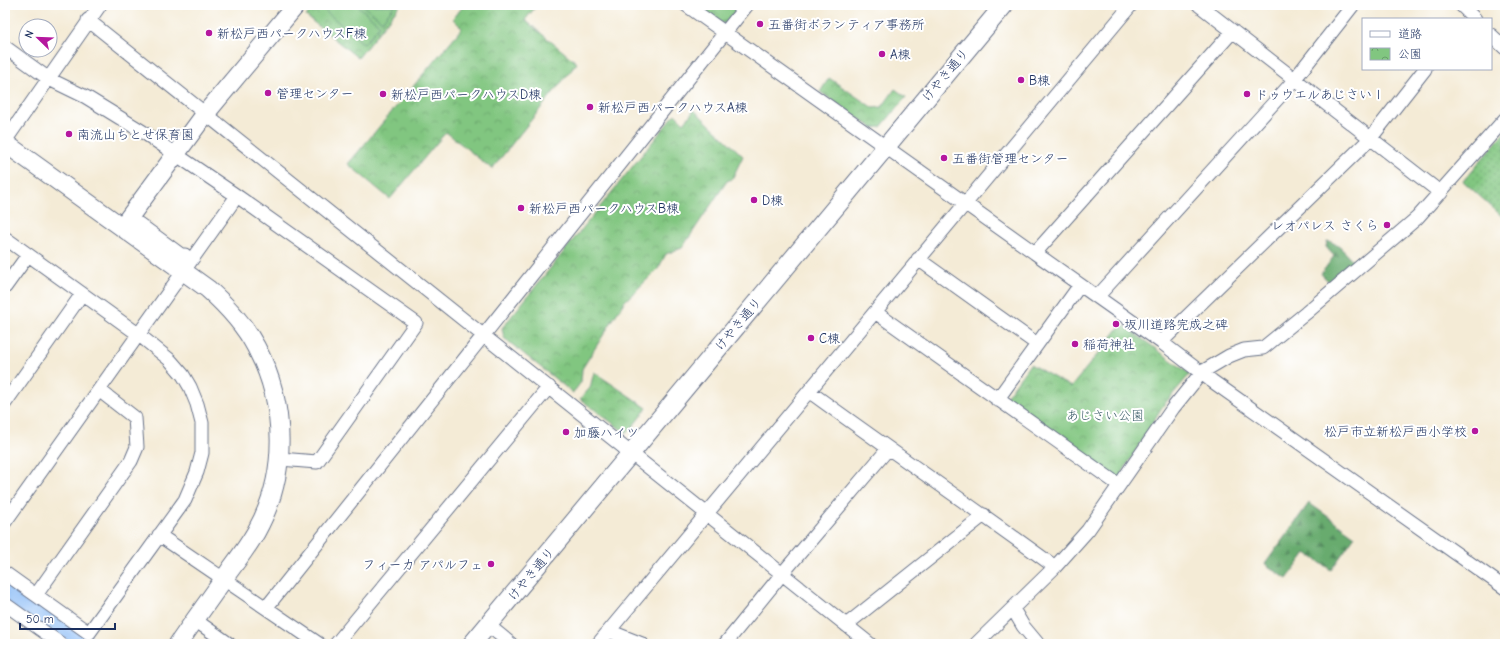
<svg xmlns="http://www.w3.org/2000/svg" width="1510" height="649" font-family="'Comic Neue','Klee One',sans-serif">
  <defs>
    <pattern id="grass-dots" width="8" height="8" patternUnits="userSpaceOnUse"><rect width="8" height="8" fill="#81c680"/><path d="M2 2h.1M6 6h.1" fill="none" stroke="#69a16c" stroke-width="1.8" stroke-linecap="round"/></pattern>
    <pattern id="forest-firs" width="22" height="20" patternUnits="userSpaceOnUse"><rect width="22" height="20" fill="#68ab6e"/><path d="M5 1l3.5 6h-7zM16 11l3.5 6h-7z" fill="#558c5e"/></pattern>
    <pattern id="park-crowns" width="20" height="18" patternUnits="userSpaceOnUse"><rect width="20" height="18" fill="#81c680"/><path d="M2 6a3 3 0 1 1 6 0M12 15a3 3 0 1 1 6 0" fill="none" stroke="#69a16c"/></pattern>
  </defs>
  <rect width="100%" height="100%" fill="#fff"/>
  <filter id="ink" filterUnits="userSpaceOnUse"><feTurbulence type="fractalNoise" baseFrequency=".025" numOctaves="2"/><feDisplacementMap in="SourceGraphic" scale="8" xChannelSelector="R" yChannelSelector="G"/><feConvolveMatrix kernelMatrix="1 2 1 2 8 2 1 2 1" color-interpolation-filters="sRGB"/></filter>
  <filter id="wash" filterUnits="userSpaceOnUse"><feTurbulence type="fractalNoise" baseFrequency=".012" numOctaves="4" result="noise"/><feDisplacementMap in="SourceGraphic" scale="16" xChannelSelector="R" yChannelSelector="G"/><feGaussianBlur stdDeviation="0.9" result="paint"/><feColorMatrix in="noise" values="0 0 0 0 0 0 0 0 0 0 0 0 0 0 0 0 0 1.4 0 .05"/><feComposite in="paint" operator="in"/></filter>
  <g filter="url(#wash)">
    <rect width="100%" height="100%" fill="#f4ebd6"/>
    <!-- grass -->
    <path fill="url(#grass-dots)" stroke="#4e7a6f" d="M 1505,132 L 1505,219 L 1463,181 Z"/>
    <!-- forest -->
    <path fill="url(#forest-firs)" stroke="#426d66" d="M 1327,241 C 1338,242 1348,256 1355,263 L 1331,284 L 1321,274 L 1334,256 L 1326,247 Z
      M 1309,503 L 1355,536 L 1331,570 L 1306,553 L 1287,579 L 1265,564 Z"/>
    <!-- park -->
    <path fill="url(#park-crowns)" stroke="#4e7a6f" d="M 315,5 L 400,5 L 358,58 L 306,16 Z
      M 464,5 L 537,5 L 525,20 L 577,63 L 492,169 L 446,132 L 390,199 L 348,164 L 462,28 L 453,19 Z
      M 694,5 L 742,5 L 725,24 L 719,22 Z
      M 829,78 L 873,108 L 882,107 L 895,89 L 906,97 L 881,127 L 873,128 L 820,92 Z
      M 694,110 L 743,156 L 732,179 L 727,181 L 682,248 L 666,254 L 658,269 L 624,302 L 582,369 L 581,382 L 573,393 L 504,338 L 502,328 L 675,114 L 684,123 Z
      M 1122,324 L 1190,374 L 1162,407 L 1118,480 L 1004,400 L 1030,364 L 1071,387 Z
      M 594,372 L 647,408 L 630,430 L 627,432 L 623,431 L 580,399 L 590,388 Z"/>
    <!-- pitch -->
    <path fill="#81c680" stroke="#4e7a6f" d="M 328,5 L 357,5 L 380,25 L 364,44 L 324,10 Z
      M 363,5 L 395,5 L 382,21 Z"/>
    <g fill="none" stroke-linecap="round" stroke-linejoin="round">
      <!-- river -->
      <path stroke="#8abbf6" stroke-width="23" d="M 5,590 L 83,644"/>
    </g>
  </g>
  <g filter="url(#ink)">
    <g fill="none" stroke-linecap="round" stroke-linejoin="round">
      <defs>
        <path id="street" d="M 686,5 L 1035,253 L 1233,31
          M 1199,5 L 1441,193
          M 1461,5 L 1475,19
          M 88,20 L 870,644
          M 1491,35 L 1505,48
          M 5,47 L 49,79 L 86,97 L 143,132 L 237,196 L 416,323 L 317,462 L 280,459
          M 5,141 L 100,5
          M 139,224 L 181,255 L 185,255
          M 5,238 L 138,334 L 170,360 L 183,375 L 190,387 L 197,404 L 202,423 L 202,453 L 197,472 L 185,500 L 89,633 L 5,573
          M 1035,253 L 1161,342 L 1212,381 L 1505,588
          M 918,259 L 1037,344
          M 5,287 L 28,255
          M 1097,297 L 1290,85 L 1353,5
          M 875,312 L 1119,485
          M 1161,342 L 1370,139 L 1425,69
          M 810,392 C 891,451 974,508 1055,567
          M 997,400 L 1080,285
          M 5,403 L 82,294
          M 5,522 L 237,196
          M 159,535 L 319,644
          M 36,595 L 131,461 L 137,447 L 135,418 L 99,390
          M 5,604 L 61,644
          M 266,608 L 747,5
          M 1013,609 L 1023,626 L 1038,644
          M 195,620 L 229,644
          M 488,625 L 511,644
          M 846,625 L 984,515
          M 609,631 L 642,644
          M 336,644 L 549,387
          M 598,644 L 1131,5
          M 725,644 L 782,574 L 888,449
          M 976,644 L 1055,567 L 1088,530 L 1173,408 L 1202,372 L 1229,356 L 1244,350 L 1263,348 L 1306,313 L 1417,218 L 1505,119"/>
        <path id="secondary" d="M 5,143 L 208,289 C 227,306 244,324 256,347 C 287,405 288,475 256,532 C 248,546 239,558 230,570 C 213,595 195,619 178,644
          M 122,227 L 206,113 L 296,5
          M 472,644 L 1004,5"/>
      </defs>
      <!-- street casing -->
      <use href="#street" stroke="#677188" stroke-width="15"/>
      <!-- secondary casing -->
      <use href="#secondary" stroke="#677188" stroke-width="20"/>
      <!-- street -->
      <use href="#street" stroke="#fff" stroke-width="13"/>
      <!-- secondary -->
      <use href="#secondary" stroke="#fff" stroke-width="18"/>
    </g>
  </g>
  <!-- markers -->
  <g fill="#b5179e" stroke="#fff" stroke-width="1.5">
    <circle cx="760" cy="24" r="4"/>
    <circle cx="209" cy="33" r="4"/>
    <circle cx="882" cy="54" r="4"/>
    <circle cx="1021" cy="80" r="4"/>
    <circle cx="268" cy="93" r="4"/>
    <circle cx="383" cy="94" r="4"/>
    <circle cx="1247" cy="94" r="4"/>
    <circle cx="590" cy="107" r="4"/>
    <circle cx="69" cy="134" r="4"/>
    <circle cx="944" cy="158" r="4"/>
    <circle cx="754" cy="200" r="4"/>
    <circle cx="521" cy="208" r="4"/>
    <circle cx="1387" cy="225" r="4"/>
    <circle cx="1116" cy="324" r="4"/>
    <circle cx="811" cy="338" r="4"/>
    <circle cx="1075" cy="344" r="4"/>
    <circle cx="1475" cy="431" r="4"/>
    <circle cx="566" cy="432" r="4"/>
    <circle cx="491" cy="564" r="4"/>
  </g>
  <g text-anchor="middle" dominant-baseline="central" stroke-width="4" stroke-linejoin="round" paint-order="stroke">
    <!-- poi labels -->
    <g font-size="13" fill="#1b2f5e" stroke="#fff" text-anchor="start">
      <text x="768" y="24">五番街ボランティア事務所</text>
      <text x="217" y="33">新松戸西パークハウスF棟</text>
      <text x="890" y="54">A棟</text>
      <text x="1029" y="80">B棟</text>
      <text x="276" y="93">管理センター</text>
      <text x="391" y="94">新松戸西パークハウスD棟</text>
      <text x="1255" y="94">ドゥウエルあじさいＩ</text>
      <text x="598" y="107">新松戸西パークハウスA棟</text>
      <text x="77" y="134">南流山ちとせ保育園</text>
      <text x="952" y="158">五番街管理センター</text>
      <text x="762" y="200">D棟</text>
      <text x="529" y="208">新松戸西パークハウスB棟</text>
      <text x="1379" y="225" text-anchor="end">レオパレス さくら</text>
      <text x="1124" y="324">坂川道路完成之碑</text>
      <text x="819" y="338">C棟</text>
      <text x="1083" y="344">稲荷神社</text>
      <text x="1467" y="431" text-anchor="end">松戸市立新松戸西小学校</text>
      <text x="574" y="432">加藤ハイツ</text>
      <text x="483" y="564" text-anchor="end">フィーカ アパルフェ</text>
    </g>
    <!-- street labels -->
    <g font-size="13" fill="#1b2f5e" stroke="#fff">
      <text transform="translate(945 75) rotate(-50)">けやき通り</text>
      <text transform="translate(738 324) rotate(-50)">けやき通り</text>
      <text transform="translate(531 574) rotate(-50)">けやき通り</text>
    </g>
    <!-- park labels -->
    <g font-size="13" fill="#3a5c68" stroke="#fff">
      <text x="1105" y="415">あじさい公園</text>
    </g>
  </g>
  <!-- margin -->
  <rect width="1510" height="649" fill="none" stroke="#fff" stroke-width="20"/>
  <!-- legend -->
  <rect x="1362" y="18" width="130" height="52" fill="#ffffff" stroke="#a4acbf"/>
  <rect x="1370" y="31" width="20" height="6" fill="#ffffff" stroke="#a4acbf"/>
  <text x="1398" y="38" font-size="12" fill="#1b2f5e">道路</text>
  <rect x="1370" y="48" width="20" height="12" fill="url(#park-crowns)" stroke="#a4acbf"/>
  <text x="1398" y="58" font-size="12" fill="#1b2f5e">公園</text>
  <!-- north arrow -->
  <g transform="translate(38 38) rotate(293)"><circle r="19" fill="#ffffff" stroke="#a4acbf"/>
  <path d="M0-3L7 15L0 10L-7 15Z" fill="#b5179e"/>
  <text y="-6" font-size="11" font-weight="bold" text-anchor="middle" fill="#1b2f5e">N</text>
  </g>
  <!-- scale -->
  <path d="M20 623v6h95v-6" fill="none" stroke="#1b2f5e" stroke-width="2"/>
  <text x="26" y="623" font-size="12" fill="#1b2f5e" stroke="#ffffff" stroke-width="3" paint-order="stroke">50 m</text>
</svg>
